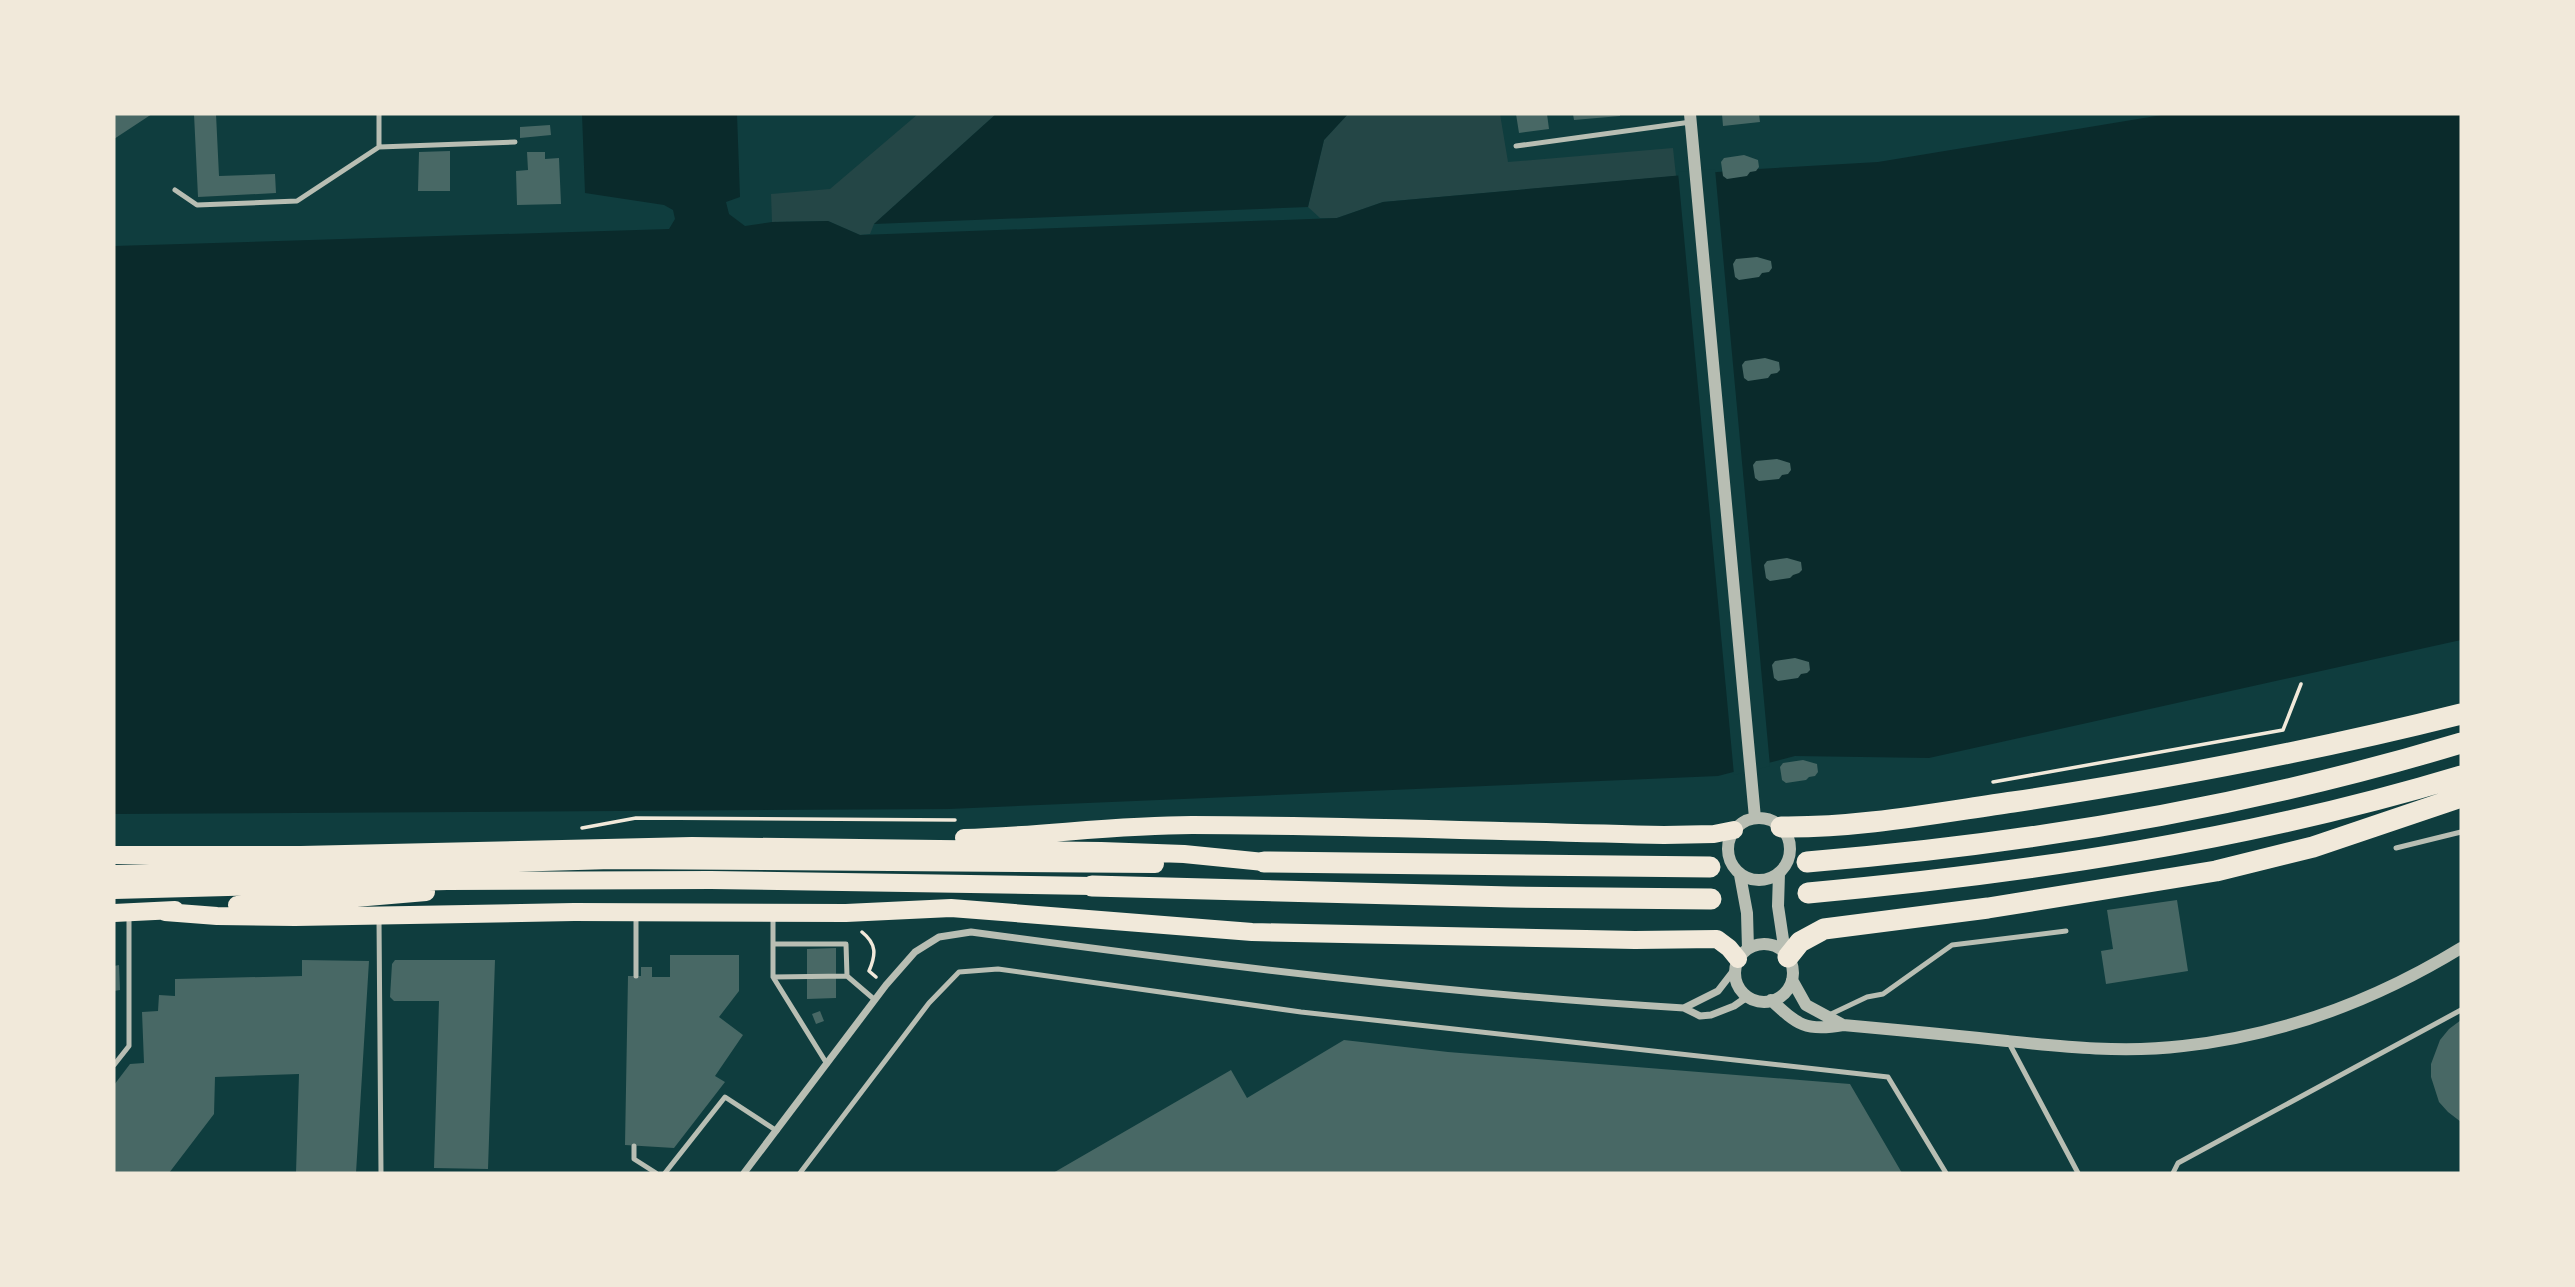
<svg xmlns="http://www.w3.org/2000/svg" width="2575" height="1287" font-family="Merriweather,serif">
  <rect width="100%" height="100%" fill="#0f3d3e"/>
  <!-- green -->
  <path fill="#244646" d="M 918,114 L 996,114 L 874,224 L 870,234 L 860,235 L 828,221 L 772,222 L 771,194 L 830,189 Z
    M 1348,114 L 1500,114 L 1508,162 L 1673,148 L 1676,176 L 1383,202 L 1337,218 L 1320,218 L 1308,207 L 1324,140 Z"/>
  <!-- water -->
  <path fill="#0a2a2b" d="M 582,114 L 737,114 L 740,197 L 726,202 L 729,214 L 745,226 L 772,222 L 828,221 L 860,235 L 1337,218 L 1383,202 L 1740,170 L 1878,162 L 2168,114 L 2461,114 L 2461,640 L 1929,758 L 1795,756 L 1718,776 L 949,809 L 114,814 L 114,246 L 669,229 L 675,219 L 673,210 L 664,205 L 585,193 Z
    M 996,114 L 1348,114 L 1324,140 L 1308,207 L 874,224 Z"/>
  <!-- pier -->
  <path fill="#0f3d3e" d="M 1715,169 L 1770,766 L 1734,775 L 1678,172 Z"/>
  <!-- building -->
  <path fill="#486865" d="M 116,114 L 152,114 L 114,139 L 114,115 Z
    M 194,114 L 216,114 L 219,176 L 275,174 L 276,193 L 198,197 Z
    M 1516,114 L 1547,114 L 1549,129 L 1519,133 Z
    M 1573,114 L 1620,114 L 1620,116 L 1574,120 Z
    M 1722,114 L 1759,114 L 1760,122 L 1723,126 Z
    M 550,125 L 551,135 L 520,138 L 520,127 Z
    M 450,151 L 450,191 L 418,191 L 419,152 Z
    M 527,152 L 545,152 L 545,159 L 559,158 L 561,204 L 517,205 L 516,171 L 528,170 Z
    M 1744,155 L 1758,160 L 1759,167 L 1756,171 L 1750,172 L 1747,176 L 1727,179 L 1723,176 L 1721,162 L 1724,158 Z
    M 1757,257 L 1771,261 L 1772,268 L 1769,272 L 1762,273 L 1759,277 L 1739,280 L 1735,277 L 1733,264 L 1736,259 Z
    M 1765,358 L 1779,362 L 1780,370 L 1777,373 L 1771,374 L 1768,378 L 1748,381 L 1744,378 L 1742,365 L 1745,361 Z
    M 1777,459 L 1790,463 L 1791,470 L 1788,474 L 1782,475 L 1779,479 L 1759,481 L 1755,478 L 1753,465 L 1756,461 Z
    M 1787,558 L 1801,562 L 1802,570 L 1799,573 L 1793,575 L 1790,578 L 1770,581 L 1766,578 L 1764,565 L 1767,561 Z
    M 1795,658 L 1809,662 L 1810,670 L 1807,673 L 1801,674 L 1798,678 L 1778,681 L 1774,678 L 1772,665 L 1775,661 Z
    M 1803,760 L 1817,764 L 1818,772 L 1815,776 L 1809,777 L 1806,780 L 1786,783 L 1782,780 L 1780,767 L 1783,763 Z
    M 2177,900 L 2188,971 L 2106,984 L 2101,951 L 2113,949 L 2107,910 Z
    M 836,948 L 836,998 L 807,999 L 807,949 Z
    M 670,955 L 739,955 L 739,991 L 719,1017 L 743,1035 L 715,1076 L 725,1082 L 674,1148 L 625,1145 L 628,976 L 641,976 L 641,967 L 652,967 L 652,977 L 670,977 Z
    M 302,960 L 369,961 L 356,1173 L 296,1173 L 299,1074 L 215,1077 L 214,1114 L 169,1173 L 114,1173 L 114,1085 L 130,1064 L 144,1063 L 142,1012 L 158,1011 L 159,995 L 175,996 L 175,979 L 302,976 Z
    M 395,960 L 495,960 L 488,1169 L 434,1168 L 439,1001 L 394,1001 L 390,997 L 392,964 Z
    M 119,965 L 120,990 L 114,991 L 114,966 Z
    M 820,1011 L 824,1021 L 816,1024 L 812,1014 Z
    M 2461,1020 L 2461,1122 L 2448,1112 L 2439,1102 L 2431,1077 L 2431,1064 L 2440,1040 L 2449,1029 Z
    M 1344,1040 L 1448,1052 L 1850,1084 L 1902,1173 L 1053,1173 L 1231,1070 L 1247,1098 Z"/>
  <g fill="none" stroke-linecap="round" stroke-linejoin="round">
    <!-- path -->
    <path stroke="#f1e9da" stroke-width="3.5" d="M 1993,782 L 2283,730 L 2301,684
      M 582,828 L 636,818 L 955,820
      M 862,932 C 877,944 876,955 869,971 L 876,977"/>
    <!-- service -->
    <path stroke="#b8beb3" stroke-width="5" d="M 1516,146 L 1691,122
      M 379,147 L 515,142
      M 175,190 L 197,205 L 297,201 L 379,147 L 379,114
      M 2396,848 L 2461,832
      M 773,916 L 773,977 L 827,1064
      M 379,919 L 381,1173
      M 773,944 L 846,944 L 847,976
      M 636,976 L 636,915
      M 773,977 L 847,976 L 875,1000
      M 1829,1015 L 1867,997 L 1883,994 L 1952,945 L 2066,931
      M 2009,1043 L 2078,1173
      M 114,1065 L 129,1046 L 129,916
      M 634,1146 L 634,1159 L 656,1173
      M 665,1173 L 725,1097 L 777,1131
      M 800,1173 L 929,1003 L 959,972 L 998,969 L 1301,1012 L 1888,1077 L 1946,1173
      M 2173,1173 L 2178,1163 L 2461,1010"/>
    <!-- minor -->
    <path stroke="#b8beb3" stroke-width="7" d="M 1684,1008 L 1718,991 L 1735,969
      M 744,1173 L 886,985 L 915,952 L 939,937 L 971,932 C 1207,964 1446,994 1684,1008 L 1700,1016 L 1711,1015 L 1734,1006 L 1747,997"/>
    <!-- tertiary -->
    <path stroke="#b8beb3" stroke-width="12" d="M 1690,114 L 1755,818
      M1728 849a31 31 0 1 1 62 0a31 31 0 1 1-62 0Z
      M 1779,873 L 1778,906 L 1785,953
      M 1740,875 L 1747,913 L 1748,949
      M1735 973a29 29 0 1 1 58 0a29 29 0 1 1-58 0Z
      M 1792,980 L 1806,1005 L 1843,1025
      M 1771,1000 C 1798,1025 1806,1032 1843,1025 C 1898,1030 1953,1035 2007,1041 C 2066,1047 2124,1053 2183,1046 C 2283,1035 2376,1000 2461,948"/>
    <!-- primary -->
    <path stroke="#f1e9da" stroke-width="18" d="M 964,838 C 1040,836 1116,825 1192,825 C 1349,825 1507,832 1664,835 L 1714,834 L 1734,830
      M 114,855 L 301,855 L 692,846 L 1101,851 L 1184,854 L 1264,862
      M 114,874 L 612,860 L 1155,864
      M 114,890 L 447,881 L 711,880 L 1092,886
      M 237,905 L 320,901 L 426,892
      M 165,912 L 217,916 L 295,917 L 574,912 L 846,913 L 951,908 L 1252,932 L 1635,940 L 1717,939 L 1729,948 L 1738,959
      M 114,913 L 175,910"/>
    <!-- motorway -->
    <path stroke="#f1e9da" stroke-width="21" d="M 1781,827 C 1859,828 1936,813 2013,802 C 2164,779 2314,751 2461,714
      M 1264,862 L 1710,867
      M 1807,862 C 2028,844 2249,807 2461,743
      M 1092,886 L 1510,897 L 1711,899
      M 1808,893 C 2029,873 2249,840 2461,776
      M 1788,957 L 1800,942 L 1824,929 L 1988,908 L 2216,871 L 2313,847 L 2461,797"/>
  </g>
  <!-- border -->
  <rect width="2575" height="1287" fill="none" stroke="#f1e9da" stroke-width="231"/>
</svg>
